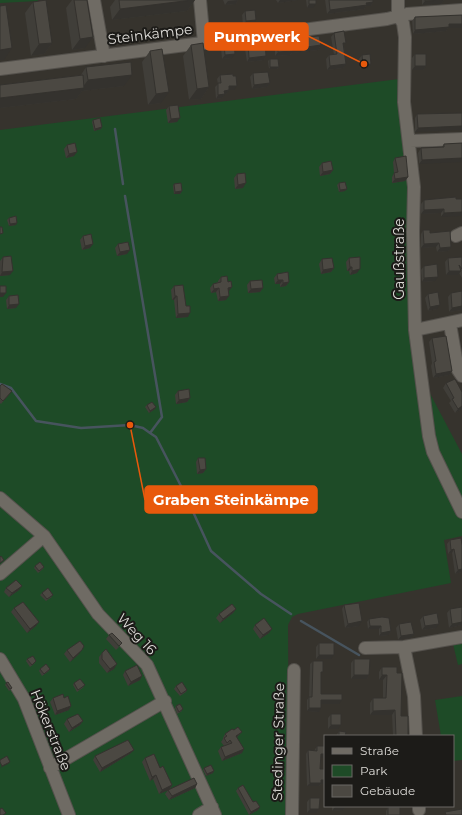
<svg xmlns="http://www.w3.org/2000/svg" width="462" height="815" font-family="Montserrat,sans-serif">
  <rect width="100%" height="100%" fill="#36332d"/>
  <!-- green -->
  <path fill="#1e4b27" d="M 0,0 L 38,0 L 38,1 L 0,3 Z
    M 399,79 L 425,384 L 462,454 L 462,536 L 444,540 L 451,583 L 298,614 L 292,617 L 288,625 L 289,815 L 0,815 L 0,130 Z
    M 462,641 L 462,664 L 458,665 L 453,644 Z
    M 462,696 L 462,760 L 453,761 L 453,736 L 441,736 L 435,700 Z"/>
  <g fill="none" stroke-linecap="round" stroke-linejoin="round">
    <!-- stream -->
    <path stroke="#47545e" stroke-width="2.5" d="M 115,129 L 123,184
      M 0,384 L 11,388 L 36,421 L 81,428 L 130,425 L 143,428 L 150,433 L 162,417 L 125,196
      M 150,433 L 156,437 L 184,492 L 211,551 L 261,594 L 291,614
      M 301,621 L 359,655"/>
    <defs>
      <path id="minor" d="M 94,0 L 104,56
        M 200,0 L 204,43
        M 398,0 L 398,15 L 403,23 L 405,37 L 404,102 L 414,187 L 413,232 L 415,330 L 429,436 L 433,452 L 462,512
        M 0,69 L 387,19 L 407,14 L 462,10
        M 410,141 L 462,139
        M 456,236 L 462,233
        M 450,324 L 458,370 L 462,376
        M 415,330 L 462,320
        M 0,498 L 44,536 L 98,614 L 147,665 L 215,815
        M 0,574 L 44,536
        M 404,647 L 414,696 L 416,736
        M 365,648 L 404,647 L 462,637
        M 0,659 L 24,699 L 69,815
        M 50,768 L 165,701
        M 419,806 L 419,810
        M 199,815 L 212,807
        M 292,815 L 294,670"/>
    </defs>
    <!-- minor casing -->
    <use href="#minor" stroke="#54514c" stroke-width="14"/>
    <!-- minor -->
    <use href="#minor" stroke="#6f6b64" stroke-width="12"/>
  </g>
  <!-- wall -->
  <path fill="#403e39" d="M 72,0 L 87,0 L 85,48 L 72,50 L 66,8 Z
    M 115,0 L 195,0 L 187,11 L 112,20 L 110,7 Z
    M 223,0 L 238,0 L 236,4 L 225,5 Z
    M 276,0 L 298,0 L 278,3 Z
    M 306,0 L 316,0 L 313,8 L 307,8 Z
    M 325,0 L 373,0 L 373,2 L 371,6 L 366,6 L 364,9 L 327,14 Z
    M 422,0 L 444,0 L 441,4 L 422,5 Z
    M 33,2 L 52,43 L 44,54 L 31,56 L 25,13 Z
    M 245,11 L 254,24 L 243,25 L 242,15 Z
    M 462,15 L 462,28 L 448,28 L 446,31 L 413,34 L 412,21 L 415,17 Z
    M 334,33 L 344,46 L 346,64 L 343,68 L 327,70 L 326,59 L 329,55 L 334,55 L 331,37 Z
    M 278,40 L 321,45 L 318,50 L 292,53 L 290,55 L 275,56 L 275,44 Z
    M 224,44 L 232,58 L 222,59 L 221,48 Z
    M 248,44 L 266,56 L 264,60 L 247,62 L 245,49 Z
    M 191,45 L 209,87 L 201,99 L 189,100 L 183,56 Z
    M 150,51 L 161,103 L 148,105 L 142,62 Z
    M 415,54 L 426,66 L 423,70 L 412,70 L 412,58 Z
    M 362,55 L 371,64 L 368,68 L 360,69 L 359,59 Z
    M 270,59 L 279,67 L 277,69 L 269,69 L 268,61 Z
    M 86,67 L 124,86 L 82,91 L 76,99 L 0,108 L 0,85 L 81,75 Z
    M 253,73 L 270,83 L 267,87 L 252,89 L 250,77 Z
    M 220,75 L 234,90 L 229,90 L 226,94 L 225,94 L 222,98 L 216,99 L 215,87 L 218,84 L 217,79 Z
    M 169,106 L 177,122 L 168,123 L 166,110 Z
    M 462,113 L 415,132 L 415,118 L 417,114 Z
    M 93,120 L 101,129 L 94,131 L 92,122 Z
    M 462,143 L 419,164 L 418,153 L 421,148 L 442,147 L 444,144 Z
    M 67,145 L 74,156 L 66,158 L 64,149 Z
    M 395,158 L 408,177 L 405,181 L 392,183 L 392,177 L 394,173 L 393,162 Z
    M 322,163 L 333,170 L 330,174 L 320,176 L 319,167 Z
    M 237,174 L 243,188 L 235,189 L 234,178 Z
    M 339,183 L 345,191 L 339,192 L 337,185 Z
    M 174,184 L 182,191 L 180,194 L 174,194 L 173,186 Z
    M 456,197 L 441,217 L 441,213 L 421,214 L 421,204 L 424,200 Z
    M 9,218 L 16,225 L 9,226 L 7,220 Z
    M 423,230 L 430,233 L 451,247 L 448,251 L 437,252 L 436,247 L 421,248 L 421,234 Z
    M 83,236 L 90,248 L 82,250 L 80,240 Z
    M 118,244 L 127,254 L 117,256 L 115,248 Z
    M 3,257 L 10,275 L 0,276 L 0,261 Z
    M 462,257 L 462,278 L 459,273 L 458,275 L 446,275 L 445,262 L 448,258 Z
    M 349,258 L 357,273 L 350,275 L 349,271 L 347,271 L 346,262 Z
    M 322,259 L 334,268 L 331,272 L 321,274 L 319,264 Z
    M 424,266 L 435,281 L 422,282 L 421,270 Z
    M 277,274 L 289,282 L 286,286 L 280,287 L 280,284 L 275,284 L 274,278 Z
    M 221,277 L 229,291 L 228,291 L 226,300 L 218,301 L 216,292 L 211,293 L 210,288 L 213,284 L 218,282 L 218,281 Z
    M 250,281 L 263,288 L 260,292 L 248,293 L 247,285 Z
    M 174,286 L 188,317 L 176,318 L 174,300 L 172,300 L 171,290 Z
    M 462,291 L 462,310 L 449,312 L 448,297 L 451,293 Z
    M 428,294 L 437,309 L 428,311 L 425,298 Z
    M 9,296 L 16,308 L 7,309 L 6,300 Z
    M 432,338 L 452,371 L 449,375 L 433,378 L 431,366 L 432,363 L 429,342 Z
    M 446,383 L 462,409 L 455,413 L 449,403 L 451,401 L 443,388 Z
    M 0,386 L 12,391 L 1,404 L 0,403 Z
    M 178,391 L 190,398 L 187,402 L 176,404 L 175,395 Z
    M 147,405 L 155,409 L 149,413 L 145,407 Z
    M 198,458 L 206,469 L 203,473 L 197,474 L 196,462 Z
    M 450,540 L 462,545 L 462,572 L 455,574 L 452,553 L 448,554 L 447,544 Z
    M 35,566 L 44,567 L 43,569 L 38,573 L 34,568 Z
    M 6,588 L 19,590 L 9,597 L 4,592 Z
    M 42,593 L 52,597 L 46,601 L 40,595 Z
    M 344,605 L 359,626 L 345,628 L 342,609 Z
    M 14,608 L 36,626 L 27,633 L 11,612 Z
    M 236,609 L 233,613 L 220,623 L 216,618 L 219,614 Z
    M 450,609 L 462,625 L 449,628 L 447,613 Z
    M 423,616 L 436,628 L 422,630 L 420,620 Z
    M 369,619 L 391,631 L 389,635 L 379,636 L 379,629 L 368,629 L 367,622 Z
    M 399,624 L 414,634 L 411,638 L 398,640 L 396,628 Z
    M 255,625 L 269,633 L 260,639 L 253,629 Z
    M 109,635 L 119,647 L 116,650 L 106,639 Z
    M 319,643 L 331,659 L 316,659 L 316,647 Z
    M 67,650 L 79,654 L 70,662 L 64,654 Z
    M 102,653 L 114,669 L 107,673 L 99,663 L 99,657 Z
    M 27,659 L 35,663 L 30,667 L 26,661 Z
    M 354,659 L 369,675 L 367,679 L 351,679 L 351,663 Z
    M 313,661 L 321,674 L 321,694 L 339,704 L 321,704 L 319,712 L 307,711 L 307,700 L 309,697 L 310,664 Z
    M 382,667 L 397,673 L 401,716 L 408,736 L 393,736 L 392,715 L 370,715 L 370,703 L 373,698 L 383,698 L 383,680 L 379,680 L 379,672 Z
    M 40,669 L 50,669 L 49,671 L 42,676 L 39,671 Z
    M 125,671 L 140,680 L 128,686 L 123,675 Z
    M 6,683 L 12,688 L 9,691 L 5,685 Z
    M 74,683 L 84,687 L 77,692 L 73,685 Z
    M 176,686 L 187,690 L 186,692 L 180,696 L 174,689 Z
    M 53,698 L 64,698 L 69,710 L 55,715 L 50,702 Z
    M 176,706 L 182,711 L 177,714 L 175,708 Z
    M 331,714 L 338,729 L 328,729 L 328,718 Z
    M 67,719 L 83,721 L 80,725 L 69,732 L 64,724 Z
    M 234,730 L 242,732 L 237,737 L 242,753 L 222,761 L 218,751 L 221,747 L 224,746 L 221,742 L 223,739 L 223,738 L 225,734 Z
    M 339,731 L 345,736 L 336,736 Z
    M 317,746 L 324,758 L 321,758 L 320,769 L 325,769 L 325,784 L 321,784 L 319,786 L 307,786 L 306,754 L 308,750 L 314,751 Z
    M 131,753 L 100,772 L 93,760 L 95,756 Z
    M 145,758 L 160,768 L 172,785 L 170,789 L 197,784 L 195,788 L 169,800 L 165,794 L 168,790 L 159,794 L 153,779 L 150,781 L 142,762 Z
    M 204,768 L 213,773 L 206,776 L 203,770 Z
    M 238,788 L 260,807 L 258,810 L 249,815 L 236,791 Z
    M 310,798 L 319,809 L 317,813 L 307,813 L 307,802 Z
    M 332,806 L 346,806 L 343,810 L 332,811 Z
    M 388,807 L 400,815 L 386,815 L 386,811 Z"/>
  <!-- shaded-wall -->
  <path fill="#34322e" d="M 192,0 L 195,0 L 187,11 L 112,20 L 120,9 Z
    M 238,0 L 236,4 L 225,5 L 228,1 Z
    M 280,0 L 298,0 L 278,3 Z
    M 444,0 L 441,4 L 422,5 L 425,1 Z
    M 373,2 L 371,6 L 366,6 L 364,9 L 327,14 L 330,10 L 366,3 Z
    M 309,4 L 316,4 L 313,8 L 307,8 Z
    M 256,20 L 254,24 L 243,25 L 246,21 Z
    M 449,24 L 462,24 L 462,28 L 448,28 L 446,31 L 413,34 L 415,30 Z
    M 93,37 L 85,48 L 72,50 L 80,39 Z
    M 52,43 L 44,54 L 31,56 L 39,44 Z
    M 321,45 L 318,50 L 292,53 L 290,55 L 275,56 L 278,52 L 293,49 Z
    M 12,48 L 4,60 L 0,60 L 0,50 Z
    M 235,54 L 232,58 L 222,59 L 225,55 Z
    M 266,56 L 264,60 L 247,62 L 249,58 Z
    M 346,64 L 343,68 L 327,70 L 330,66 Z
    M 371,64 L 368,68 L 360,69 L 363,65 Z
    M 415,66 L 426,66 L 423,70 L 412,70 Z
    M 270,67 L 279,67 L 277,69 L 269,69 Z
    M 132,75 L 124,86 L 82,91 L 76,99 L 0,108 L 0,98 L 82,88 L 88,80 Z
    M 270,83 L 267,87 L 252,89 L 254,85 Z
    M 229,86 L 237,86 L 234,90 L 226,90 Z
    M 209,87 L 201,99 L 189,100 L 197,89 Z
    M 229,90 L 226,94 L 225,94 L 222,98 L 216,99 L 218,95 L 224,91 Z
    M 169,92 L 161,103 L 148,105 L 156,94 Z
    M 180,118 L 177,122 L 168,123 L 171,119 Z
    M 462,126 L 462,130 L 415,132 L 418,128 Z
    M 102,127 L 101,129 L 94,131 L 95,129 Z
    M 77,152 L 74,156 L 66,158 L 69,154 Z
    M 462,158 L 462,162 L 419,164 L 422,160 Z
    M 333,170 L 330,174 L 320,176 L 323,172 Z
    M 408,177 L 405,181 L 392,183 L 395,179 Z
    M 246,183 L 243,188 L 235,189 L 238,185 Z
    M 347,189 L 345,191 L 339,192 L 340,190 Z
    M 182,191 L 180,194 L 174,194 L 175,192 Z
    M 444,209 L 441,213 L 421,214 L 424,210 Z
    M 462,212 L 462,216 L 441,217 L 444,213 Z
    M 17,223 L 16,225 L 9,226 L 10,224 Z
    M 439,243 L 436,247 L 421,248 L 424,244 Z
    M 93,244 L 90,248 L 82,250 L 85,246 Z
    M 451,247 L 448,251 L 437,252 L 440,248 Z
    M 130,250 L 127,254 L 117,256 L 120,252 Z
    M 350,267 L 352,267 L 349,271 L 347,271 Z
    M 334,268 L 331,272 L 321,274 L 323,270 Z
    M 360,269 L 357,273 L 350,275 L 352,271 Z
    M 13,271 L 10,275 L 0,276 L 2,272 Z
    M 449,271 L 461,271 L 458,275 L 446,275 Z
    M 438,277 L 435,281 L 422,282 L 424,278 Z
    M 278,280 L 283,280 L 280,284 L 275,284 Z
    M 289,282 L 286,286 L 280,287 L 283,283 Z
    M 232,287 L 229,291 L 225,292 L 228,288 Z
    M 219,288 L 216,292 L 211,293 L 214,289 Z
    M 263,288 L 260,292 L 248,293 L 251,289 Z
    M 0,293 L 6,293 L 3,297 L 0,297 Z
    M 175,296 L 177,296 L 174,300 L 172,300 Z
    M 229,296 L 226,300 L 218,301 L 220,297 Z
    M 19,304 L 16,308 L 7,309 L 9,305 Z
    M 440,305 L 437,309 L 428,311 L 430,307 Z
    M 462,306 L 462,310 L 449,312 L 452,308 Z
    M 190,313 L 188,317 L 176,318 L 178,314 Z
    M 452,371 L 449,375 L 433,378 L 436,374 Z
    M 190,398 L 187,402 L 176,404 L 179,400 Z
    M 462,406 L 462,409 L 455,413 L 458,409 Z
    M 156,407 L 155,409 L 149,413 L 150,411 Z
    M 206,469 L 203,473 L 197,474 L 200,470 Z
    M 454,549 L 452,553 L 448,554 L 451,550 Z
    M 462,569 L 462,572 L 455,574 L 458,570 Z
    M 22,586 L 19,590 L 9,597 L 12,593 Z
    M 236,609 L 233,613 L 220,623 L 223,619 Z
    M 362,621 L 359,626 L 345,628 L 348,624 Z
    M 39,622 L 36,626 L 27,633 L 30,629 Z
    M 462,622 L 462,625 L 449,628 L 452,624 Z
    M 439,624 L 436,628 L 422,630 L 425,626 Z
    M 370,626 L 381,626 L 379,629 L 368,629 Z
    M 272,629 L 269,633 L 260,639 L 263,635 Z
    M 391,631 L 389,635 L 379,636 L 381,633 Z
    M 414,634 L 411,638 L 398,640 L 401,636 Z
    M 82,650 L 79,654 L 70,662 L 73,658 Z
    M 319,655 L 334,655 L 331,659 L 316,659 Z
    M 117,664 L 114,669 L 107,673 L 110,669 Z
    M 354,675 L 369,675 L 367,679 L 351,679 Z
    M 382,675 L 387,675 L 383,680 L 379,680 Z
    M 142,676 L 140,680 L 128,686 L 131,682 Z
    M 321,700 L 342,700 L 339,704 L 319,704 Z
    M 71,706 L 69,710 L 55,715 L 57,711 Z
    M 309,708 L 321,708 L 319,712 L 307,711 Z
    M 395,710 L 392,715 L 370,715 L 373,711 Z
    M 83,721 L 80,725 L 69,732 L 72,728 Z
    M 331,725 L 341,725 L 338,729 L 328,729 Z
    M 242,732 L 234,740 L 236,736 Z
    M 244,749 L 242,753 L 222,761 L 225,757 Z
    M 134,750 L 131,753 L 100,772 L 102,768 Z
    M 321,754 L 325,754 L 325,757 L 324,758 L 318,758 Z
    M 10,762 L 8,764 L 0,768 L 2,766 Z
    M 214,771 L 213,773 L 206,776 L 207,774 Z
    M 156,775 L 153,779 L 150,781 L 152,777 Z
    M 321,780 L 325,780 L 325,784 L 321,784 L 319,786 L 307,786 L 310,783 Z
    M 197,784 L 195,788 L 169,800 L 172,796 Z
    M 172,785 L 169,790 L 159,794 L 162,790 Z
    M 346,806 L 343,810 L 332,811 L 335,807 Z
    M 260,807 L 258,810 L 249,815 L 251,812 Z
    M 310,809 L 319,809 L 317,813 L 307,813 Z"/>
  <!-- building -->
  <path fill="#4b4842" stroke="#34322e" d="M 46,0 L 52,43 L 39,44 L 33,2 Z
    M 74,0 L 87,0 L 93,37 L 80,39 Z
    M 119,0 L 192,0 L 120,9 Z
    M 309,0 L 316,0 L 316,4 L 309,4 Z
    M 329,0 L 373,0 L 373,2 L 366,3 L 367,5 L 330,10 Z
    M 425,0 L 443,0 L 425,1 Z
    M 6,5 L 12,48 L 0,50 L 0,6 Z
    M 255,10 L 256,20 L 246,21 L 245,11 Z
    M 462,15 L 462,24 L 449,24 L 449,27 L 415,30 L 415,17 Z
    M 344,31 L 346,43 L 343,43 L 346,64 L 330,66 L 329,55 L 337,54 L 334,33 Z
    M 319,36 L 321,45 L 293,49 L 293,51 L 278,52 L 278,40 Z
    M 203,43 L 209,87 L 197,89 L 191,45 Z
    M 234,43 L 235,54 L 225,55 L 224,44 Z
    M 265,43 L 266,56 L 249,58 L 248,44 Z
    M 162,49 L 169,92 L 156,94 L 150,51 Z
    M 370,54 L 371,64 L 363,65 L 362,55 Z
    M 415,54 L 426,54 L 426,66 L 415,66 Z
    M 270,59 L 278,59 L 279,67 L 270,67 Z
    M 131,62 L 132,75 L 88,80 L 86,67 Z
    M 268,72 L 270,83 L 254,85 L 253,73 Z
    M 233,74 L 233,76 L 236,76 L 237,86 L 229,86 L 229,90 L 224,91 L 225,94 L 218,95 L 218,83 L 221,83 L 220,75 Z
    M 83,75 L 84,88 L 0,98 L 0,85 Z
    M 178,105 L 180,118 L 171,119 L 169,106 Z
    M 462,113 L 462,126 L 418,128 L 417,114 Z
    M 100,118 L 102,127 L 95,129 L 93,120 Z
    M 75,143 L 77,152 L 69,154 L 67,145 Z
    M 462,143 L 462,158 L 422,160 L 421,148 L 444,147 L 444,144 Z
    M 406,156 L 408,177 L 395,179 L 394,173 L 398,172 L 395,158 Z
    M 331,161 L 333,170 L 323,172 L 322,163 Z
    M 245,173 L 246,183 L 238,185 L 237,174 Z
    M 345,182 L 347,189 L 340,190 L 339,183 Z
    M 181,183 L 182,191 L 175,192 L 174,184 Z
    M 456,197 L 456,199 L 462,199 L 462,212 L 444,213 L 444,209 L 424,210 L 424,200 Z
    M 16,216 L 17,223 L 10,224 L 9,218 Z
    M 0,227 L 2,227 L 3,233 L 0,234 Z
    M 423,230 L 430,230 L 430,233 L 450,231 L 451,247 L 440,248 L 439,243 L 424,244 Z
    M 91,234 L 93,244 L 85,246 L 83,236 Z
    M 128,242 L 130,250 L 120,252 L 118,244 Z
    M 11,256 L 13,271 L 2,272 L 3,257 Z
    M 360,257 L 360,269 L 352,271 L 352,267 L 350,267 L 349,258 Z
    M 462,257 L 462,269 L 459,265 L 461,271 L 449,271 L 448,258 Z
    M 332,258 L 334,268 L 323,270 L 322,259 Z
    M 437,264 L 438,277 L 424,278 L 424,266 Z
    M 288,272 L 289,282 L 283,283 L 283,280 L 278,280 L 277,274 Z
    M 227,276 L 228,282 L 231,281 L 232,287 L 228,288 L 229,296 L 220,297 L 219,288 L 214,289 L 213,284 L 221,282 L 221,277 Z
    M 262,280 L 263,288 L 251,289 L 250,281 Z
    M 183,285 L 186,306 L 190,306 L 190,313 L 178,314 L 177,296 L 175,296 L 174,286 Z
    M 0,286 L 6,286 L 6,293 L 0,293 Z
    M 462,291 L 462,306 L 452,308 L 451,293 Z
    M 438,292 L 440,305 L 430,307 L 428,294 Z
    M 18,295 L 19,304 L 9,305 L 9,296 Z
    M 446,336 L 452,371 L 436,374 L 434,362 L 436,361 L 432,338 Z
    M 455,379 L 462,392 L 462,406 L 458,409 L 452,399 L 454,398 L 446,383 Z
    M 2,384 L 12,391 L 3,401 L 0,398 L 0,386 Z
    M 189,389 L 190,398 L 179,400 L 178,391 Z
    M 152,402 L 156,407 L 150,411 L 147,405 Z
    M 198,458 L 205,458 L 206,469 L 200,470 Z
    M 461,538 L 462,545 L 462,569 L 458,570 L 454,549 L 451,550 L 450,540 Z
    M 1,556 L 4,560 L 0,563 L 0,557 Z
    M 40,562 L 44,567 L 39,571 L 35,566 Z
    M 16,580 L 22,586 L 12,593 L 6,588 Z
    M 48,588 L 53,595 L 47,599 L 42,593 Z
    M 23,602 L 39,622 L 30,629 L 14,608 Z
    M 359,603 L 362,621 L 348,624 L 344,605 Z
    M 232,604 L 236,609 L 223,619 L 219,614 Z
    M 462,607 L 462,622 L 452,624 L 450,609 Z
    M 437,613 L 439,624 L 425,626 L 423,616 Z
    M 382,617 L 389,618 L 391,631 L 381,633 L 381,626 L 370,626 L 369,619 Z
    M 264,618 L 272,629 L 263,635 L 255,625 Z
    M 411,622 L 414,634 L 401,636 L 399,624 Z
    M 112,633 L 122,643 L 119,646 L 109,635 Z
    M 80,641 L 84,646 L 82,650 L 73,658 L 67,650 Z
    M 319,643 L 334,643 L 334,655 L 319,655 Z
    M 106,649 L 117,664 L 110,669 L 102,659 L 102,653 Z
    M 33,656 L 36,661 L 32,665 L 27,659 Z
    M 354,659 L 370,659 L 369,675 L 354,675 Z
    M 313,661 L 323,661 L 323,672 L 321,672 L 321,694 L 342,694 L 342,700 L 321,700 L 321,708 L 309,708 L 309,697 L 312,697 Z
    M 46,664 L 50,669 L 44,674 L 40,669 Z
    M 137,665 L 142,676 L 131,682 L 125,671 Z
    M 382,667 L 397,667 L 397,673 L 402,673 L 401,716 L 408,716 L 408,736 L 396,736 L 395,710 L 373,711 L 373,698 L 386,698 L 387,675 L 382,675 Z
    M 80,679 L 85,685 L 78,690 L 74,683 Z
    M 8,682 L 12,688 L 10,689 L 6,683 Z
    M 182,682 L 187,690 L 181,694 L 176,686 Z
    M 63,694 L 64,698 L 68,696 L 71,706 L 57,711 L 53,698 Z
    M 180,704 L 183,709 L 179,712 L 176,706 Z
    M 78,714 L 83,721 L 72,728 L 67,719 Z
    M 331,714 L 341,714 L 341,725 L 331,725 Z
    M 238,727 L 242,732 L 236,736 L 244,749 L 225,757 L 221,747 L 232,743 L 230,740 L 227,743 L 224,738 L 227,736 L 225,734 L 232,729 L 234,730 Z
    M 339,731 L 346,732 L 345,736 L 339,736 Z
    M 128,740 L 134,750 L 102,768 L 95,756 Z
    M 317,746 L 325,746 L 325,754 L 321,754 L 320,769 L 325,769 L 325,780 L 321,780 L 321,783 L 310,783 L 308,750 L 317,751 Z
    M 154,754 L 160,768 L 163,766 L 172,785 L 162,790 L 156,775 L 152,777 L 145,758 Z
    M 7,756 L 10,762 L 2,766 L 0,762 L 0,760 Z
    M 211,765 L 214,771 L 207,774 L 204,768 Z
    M 194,778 L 197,784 L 172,796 L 168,790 Z
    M 243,785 L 253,802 L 256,801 L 260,807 L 251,812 L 238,788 Z
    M 310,798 L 320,798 L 319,809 L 310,809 Z
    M 335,806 L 346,806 L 335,807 Z
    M 388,807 L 400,807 L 400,815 L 388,815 Z
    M 2,808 L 6,813 L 3,815 L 0,815 L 0,809 Z
    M 462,809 L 462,815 L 446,815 L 445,812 Z"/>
  <g text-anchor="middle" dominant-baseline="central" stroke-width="4" stroke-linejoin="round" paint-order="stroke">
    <!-- street labels -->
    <g font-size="14" fill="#dedcd8" stroke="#1c1b18">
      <text transform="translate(150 34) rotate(-7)">Steinkämpe</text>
      <text transform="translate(399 259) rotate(-90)">Gaußstraße</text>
      <text transform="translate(137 634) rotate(47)">Weg 16</text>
      <text transform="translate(51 730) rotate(68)">Hökerstraße</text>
      <text transform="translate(278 742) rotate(-89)">Stedinger Straße</text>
    </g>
  </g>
  <!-- callouts -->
  <path fill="none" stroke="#e8590c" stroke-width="1.5" d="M364 64L308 36M130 425L145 500"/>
  <g fill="#e8590c" stroke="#1c1b18" stroke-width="1.5">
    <circle cx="364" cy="64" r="4"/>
    <circle cx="130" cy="425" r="4"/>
  </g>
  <g fill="#e8590c" stroke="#e8590c" stroke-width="1.5">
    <rect x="205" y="23" width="103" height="27" rx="4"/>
    <rect x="145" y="486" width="172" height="27" rx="4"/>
  </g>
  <g font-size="15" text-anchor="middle" font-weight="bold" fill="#fff">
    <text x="257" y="42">Pumpwerk</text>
    <text x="231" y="505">Graben Steinkämpe</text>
  </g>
  <!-- legend -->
  <rect x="324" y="735" width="130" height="72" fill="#1c1b18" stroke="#6a6865"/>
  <rect x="332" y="748" width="20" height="6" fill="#6f6b64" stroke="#6a6865"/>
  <text x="360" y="755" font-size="12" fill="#dedcd8">Straße</text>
  <rect x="332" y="765" width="20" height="12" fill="#1e4b27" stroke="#6a6865"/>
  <text x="360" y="775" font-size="12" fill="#dedcd8">Park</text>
  <rect x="332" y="785" width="20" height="12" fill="#4b4842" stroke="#6a6865"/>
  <text x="360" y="795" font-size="12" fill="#dedcd8">Gebäude</text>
</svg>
